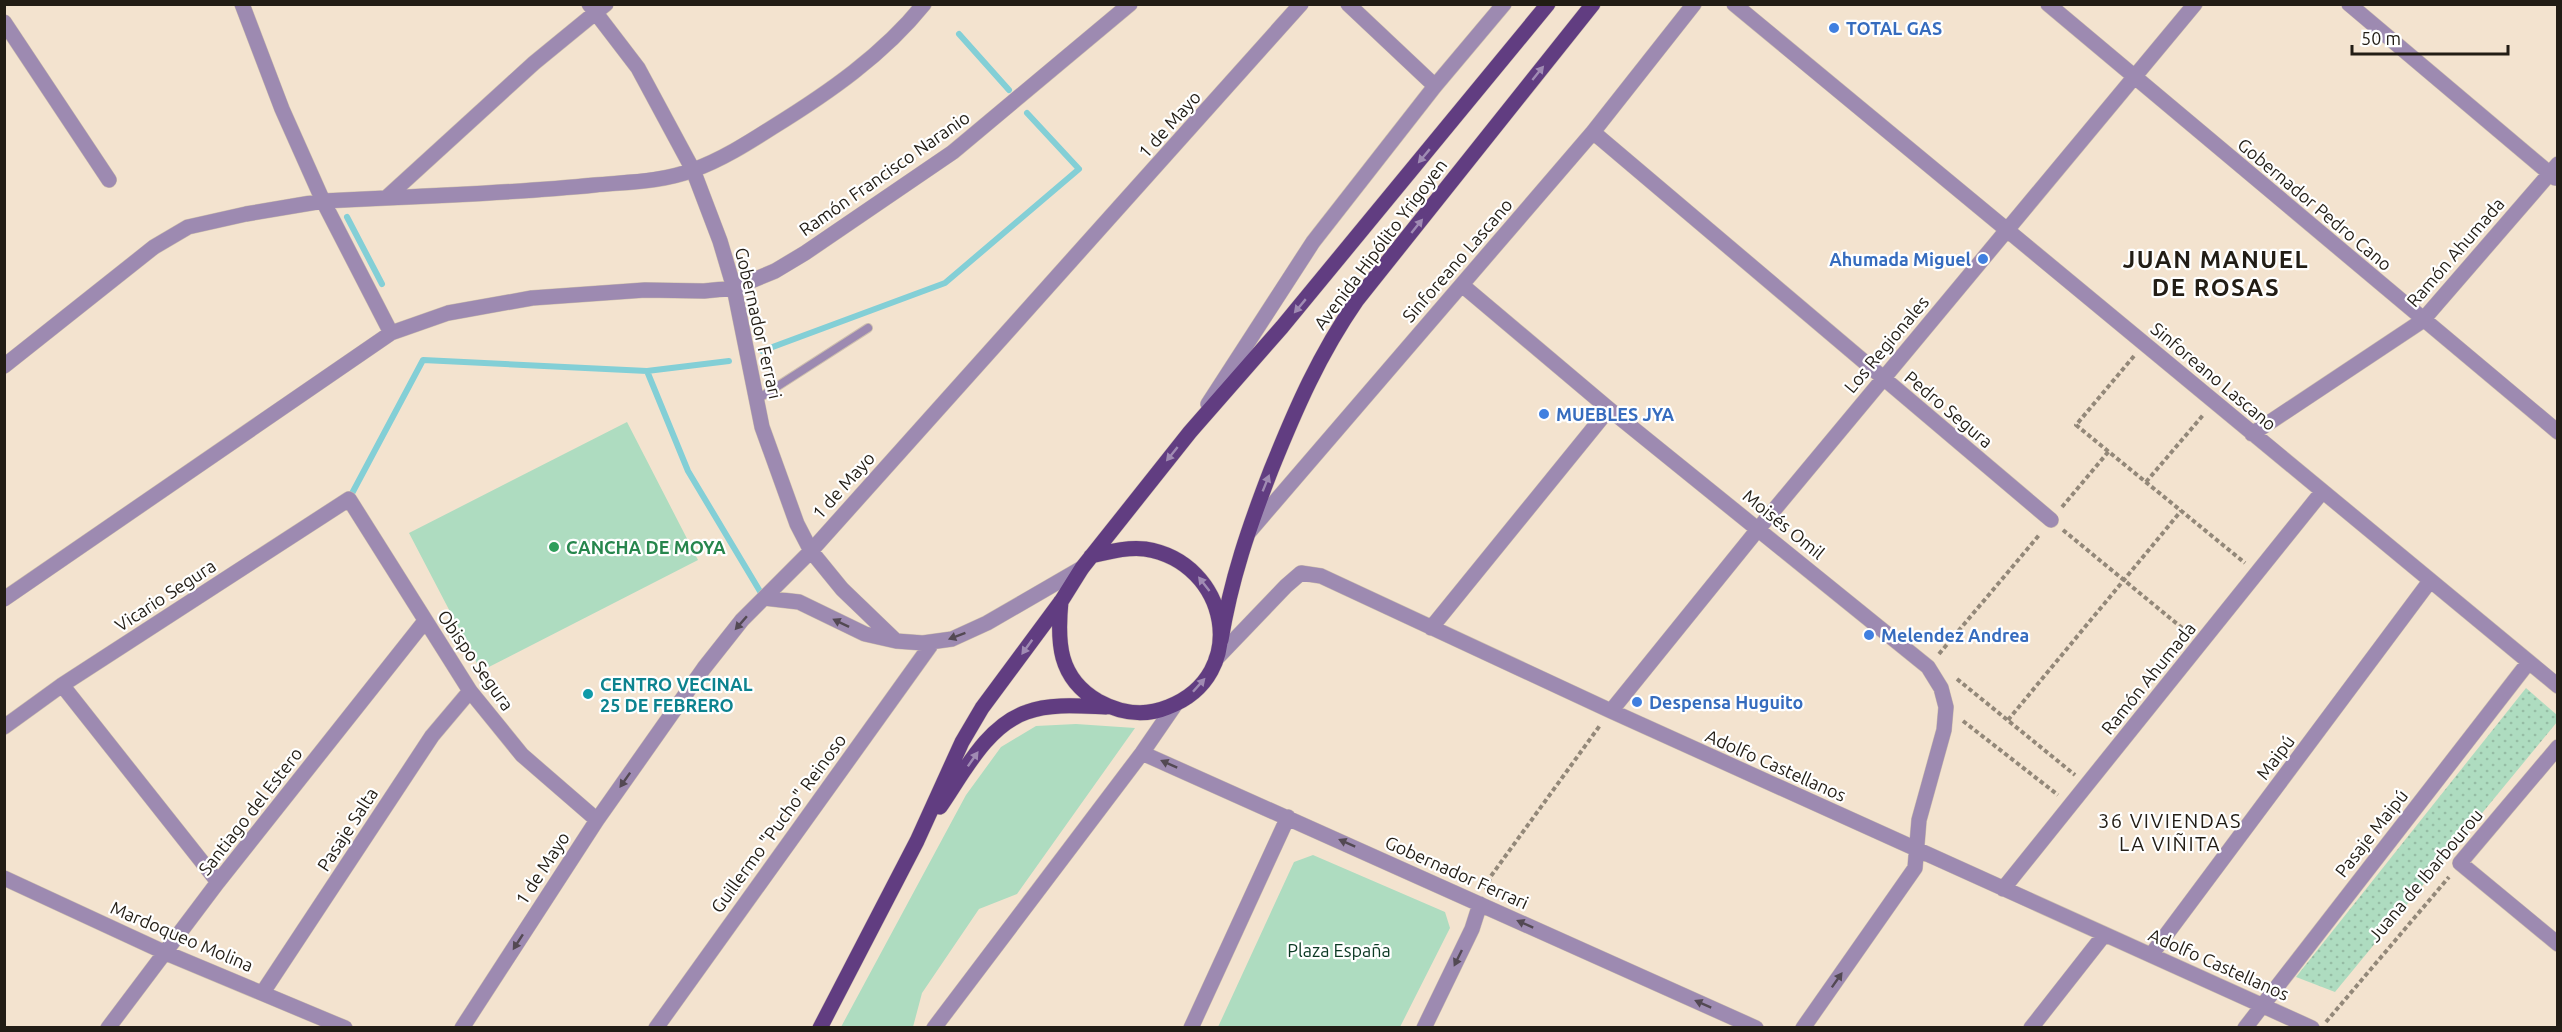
<svg xmlns="http://www.w3.org/2000/svg" width="2562" height="1032" font-family="Ubuntu,sans-serif">
  <defs>
    <pattern id="grass-dots" width="8" height="8" patternUnits="userSpaceOnUse" patternTransform="scale(1.5)"><rect width="8" height="8" fill="#aedcc0"/><path d="M2 2h.1M6 6h.1" fill="none" stroke="#95bca4" stroke-width="1.8" stroke-linecap="round"/></pattern>
  </defs>
  <rect width="100%" height="100%" fill="#f3e3cf"/>
  <!-- grass -->
  <path fill="url(#grass-dots)" d="M 2526,688 L 2557,715 L 2557,722 L 2335,992 L 2296,977 Z"/>
  <!-- green -->
  <path fill="#aedcc0" d="M 627,422 L 698,560 L 481,671 L 409,533 Z
    M 1076,724 L 1135,728 L 1017,894 L 979,909 L 922,993 L 913,1027 L 841,1027 L 966,795 L 1001,747 L 1036,726 Z
    M 1313,855 L 1445,912 L 1450,928 L 1400,1027 L 1218,1027 L 1294,862 Z"/>
  <g fill="none" stroke-linecap="round" stroke-linejoin="round">
    <!-- stream -->
    <path stroke="#83cfd6" stroke-width="6" d="M 959,34 L 1009,90
      M 347,217 L 382,284
      M 762,351 L 945,283 L 1079,169 L 1027,113
      M 647,371 L 688,471 L 764,598
      M 349,499 L 423,360 L 647,371 L 729,361"/>
    <defs>
      <path id="service" d="M 756,400 L 868,328"/>
      <path id="minor" d="M 242,4 L 282,109 L 323,201 L 391,333
        M 589,4 L 638,68 L 693,170 L 720,241 L 734,288 L 762,427 L 797,524 L 811,551 L 842,589 L 896,641
        M 1348,4 L 1435,86
        M 1734,4 L 2558,686
        M 2048,4 L 2558,432
        M 2349,4 L 2555,178
        M 4,22 L 109,180
        M 1593,132 L 2051,520
        M 386,198 C 456,195 525,192 595,185 C 627,182 662,182 693,170 C 721,160 748,143 773,127 C 828,93 883,55 924,4
        M 1462,285 L 1609,409 L 1928,667 L 1941,688 L 1946,707 L 1944,730 L 1919,820 L 1915,868 L 1803,1028
        M 4,366 L 154,247 L 188,227 L 246,214 L 323,201 L 386,198 L 534,63 L 606,4
        M 1208,404 L 1313,242 L 1435,86 L 1504,4
        M 2252,434 L 2422,321 L 2558,164
        M 1249,532 L 1593,132 L 1694,4
        M 764,598 L 799,602 L 865,634 L 896,641 L 923,643 L 952,639 L 987,623 L 1082,568
        M 4,599 L 391,333 L 448,313 L 532,298 L 645,290 L 704,291 L 734,288 L 775,271 L 805,253 L 953,152 L 1130,4
        M 1431,628 L 1609,409
        M 1216,659 L 1286,586 L 1301,573 L 1321,576 L 1611,711 L 2312,1028
        M 62,685 L 218,882
        M 1611,711 L 1759,528 L 2195,4
        M 4,727 L 62,685 L 349,499 L 470,691 L 522,755 L 597,820
        M 2558,747 L 2460,863 L 2558,944
        M 1142,753 L 1756,1028
        M 4,878 L 166,953 L 345,1028
        M 2003,889 L 2322,492
        M 2151,955 L 2430,581
        M 263,992 L 432,736 L 470,691
        M 108,1028 L 218,882 L 425,621
        M 462,1028 L 597,820 L 704,668 L 742,620 L 811,551 L 1301,4
        M 656,1028 L 933,642
        M 934,1028 L 1142,753 L 1175,705
        M 1191,1028 L 1288,817
        M 1424,1028 L 1472,929 L 1480,904
        M 2031,1028 L 2104,935
        M 2245,1028 L 2528,663"/>
      <path id="primary" d="M 1061,601 C 1057,642 1058,678 1098,701 C 1120,713 1144,717 1168,707 C 1251,675 1229,562 1145,549 C 1126,547 1109,552 1091,556
        M 1221,640 C 1231,579 1249,527 1271,470 C 1296,408 1319,355 1357,300 L 1593,4
        M 940,807 C 963,774 986,726 1027,712 C 1051,703 1081,706 1106,707
        M 820,1028 L 917,841 L 962,742 L 982,708 L 1062,600 L 1082,568 L 1190,432 L 1282,327 L 1548,4"/>
    </defs>
    <!-- service casing -->
    <use href="#service" stroke="#cdbfae" stroke-width="10"/>
    <!-- minor casing -->
    <use href="#minor" stroke="#cdbfae" stroke-width="16"/>
    <!-- primary casing -->
    <use href="#primary" stroke="#cdbfae" stroke-width="16"/>
    <!-- path -->
    <path stroke="#938879" stroke-width="4" stroke-dasharray="4.5 3" stroke-linecap="butt" d="M 2134,356 L 2076,425 L 2245,563
      M 2146,482 L 2204,414
      M 2062,507 L 2109,451
      M 2063,530 L 2187,632
      M 1939,654 L 2040,534
      M 1957,679 L 2075,775
      M 2008,720 L 2181,511
      M 1963,721 L 2058,795
      M 1486,890 L 1491,876 L 1601,724
      M 2326,1022 L 2449,877"/>
    <!-- service -->
    <use href="#service" stroke="#9d8ab1" stroke-width="8"/>
    <!-- minor -->
    <use href="#minor" stroke="#9d8ab1" stroke-width="15"/>
    <!-- primary -->
    <use href="#primary" stroke="#613d81" stroke-width="15"/>
  </g>
  <!-- one-way arrows -->
  <defs><path id="oneway-solid" d="M-6-.8H1V-3.2L6.5 0L1 3.2V.8H-6Z" transform="scale(1.5)"/></defs>
  <g fill="#a08bb3">
    <use href="#oneway-solid" transform="translate(1538 73) rotate(-51)"/>
    <use href="#oneway-solid" transform="translate(1424 156) rotate(130)"/>
    <use href="#oneway-solid" transform="translate(1417 226) rotate(-51)"/>
    <use href="#oneway-solid" transform="translate(1300 306) rotate(130)"/>
    <use href="#oneway-solid" transform="translate(1172 454) rotate(129)"/>
    <use href="#oneway-solid" transform="translate(1266 483) rotate(-68)"/>
    <use href="#oneway-solid" transform="translate(1204 584) rotate(-128)"/>
    <use href="#oneway-solid" transform="translate(1027 647) rotate(126)"/>
    <use href="#oneway-solid" transform="translate(1199 685) rotate(-48)"/>
    <use href="#oneway-solid" transform="translate(973 759) rotate(-55)"/>
  </g>
  <g fill="#534953">
    <use href="#oneway-solid" transform="translate(741 623) rotate(131)"/>
    <use href="#oneway-solid" transform="translate(841 623) rotate(-154)"/>
    <use href="#oneway-solid" transform="translate(957 636) rotate(159)"/>
    <use href="#oneway-solid" transform="translate(1169 764) rotate(-156)"/>
    <use href="#oneway-solid" transform="translate(625 780) rotate(125)"/>
    <use href="#oneway-solid" transform="translate(1347 843) rotate(-156)"/>
    <use href="#oneway-solid" transform="translate(1525 924) rotate(-156)"/>
    <use href="#oneway-solid" transform="translate(518 942) rotate(123)"/>
    <use href="#oneway-solid" transform="translate(1458 958) rotate(116)"/>
    <use href="#oneway-solid" transform="translate(1837 980) rotate(-55)"/>
    <use href="#oneway-solid" transform="translate(1703 1004) rotate(-156)"/>
  </g>
  <!-- markers -->
  <g fill="#3f7fe0" stroke="#fff" stroke-width="2">
    <circle cx="1834" cy="28" r="6"/>
    <circle cx="1983" cy="259" r="6"/>
    <circle cx="1544" cy="414" r="6"/>
    <circle cx="1869" cy="635" r="6"/>
    <circle cx="1637" cy="702" r="6"/>
  </g>
  <circle fill="#2e9e5b" stroke="#fff" stroke-width="2" cx="554" cy="547" r="6"/>
  <circle fill="#0f9aa8" stroke="#fff" stroke-width="2" cx="588" cy="694" r="6"/>
  <g text-anchor="middle" dominant-baseline="central" stroke-width="4.5" stroke-linejoin="round" paint-order="stroke">
    <!-- shop labels -->
    <g font-size="18" font-weight="bold" fill="#366cbe" stroke="#fff" text-anchor="start">
      <text x="1846" y="28">TOTAL GAS</text>
      <text x="1971" y="259" text-anchor="end">Ahumada Miguel</text>
      <text x="1556" y="414">MUEBLES JYA</text>
      <text x="1881" y="635">Melendez Andrea</text>
      <text x="1649" y="702">Despensa Huguito</text>
    </g>
    <!-- street labels -->
    <g font-size="18" fill="#221d15" stroke="#fff">
      <text transform="translate(1169 124) rotate(-48)">1 de Mayo</text>
      <text transform="translate(884 173) rotate(-35)">Ramón Francisco Naranio</text>
      <text transform="translate(2315 204) rotate(40)">Gobernador Pedro Cano</text>
      <text transform="translate(1380 244) rotate(-53)">Avenida Hipólito Yrigoyen</text>
      <text transform="translate(2455 252) rotate(-49)">Ramón Ahumada</text>
      <text transform="translate(1457 260) rotate(-49)">Sinforeano Lascano</text>
      <text transform="translate(759 323) rotate(77)">Gobernador Ferrari</text>
      <text transform="translate(1886 344) rotate(-50)">Los Regionales</text>
      <text transform="translate(2214 376) rotate(40)">Sinforeano Lascano</text>
      <text transform="translate(1949 409) rotate(40)">Pedro Segura</text>
      <text transform="translate(843 485) rotate(-48)">1 de Mayo</text>
      <text transform="translate(1784 524) rotate(39)">Moisés Omil</text>
      <text transform="translate(165 595) rotate(-33)">Vicario Segura</text>
      <text transform="translate(476 660) rotate(55)">Obispo Segura</text>
      <text transform="translate(2148 678) rotate(-51)">Ramón Ahumada</text>
      <text transform="translate(2275 757) rotate(-53)">Maipú</text>
      <text transform="translate(1776 765) rotate(24)">Adolfo Castellanos</text>
      <text transform="translate(250 811) rotate(-52)">Santiago del Estero</text>
      <text transform="translate(778 823) rotate(-54)">Guillermo "Pucho" Reinoso</text>
      <text transform="translate(347 829) rotate(-57)">Pasaje Salta</text>
      <text transform="translate(2371 833) rotate(-52)">Pasaje Maipú</text>
      <text transform="translate(542 868) rotate(-57)">1 de Mayo</text>
      <text transform="translate(1457 872) rotate(24)">Gobernador Ferrari</text>
      <text transform="translate(2425 875) rotate(-50)">Juana de Ibarbourou</text>
      <text transform="translate(182 936) rotate(23)">Mardoqueo Molina</text>
      <text transform="translate(2219 964) rotate(24)">Adolfo Castellanos</text>
    </g>
    <!-- leisure labels -->
    <g font-size="18" font-weight="bold" fill="#27864d" stroke="#fff" text-anchor="start">
      <text x="566" y="547">CANCHA DE MOYA</text>
    </g>
    <!-- culture labels -->
    <g font-size="18" font-weight="bold" fill="#0d838f" stroke="#fff" text-anchor="start">
      <text x="600" y="684">CENTRO VECINAL<tspan x="600" dy="21">25 DE FEBRERO</tspan></text>
    </g>
    <!-- park labels -->
    <g font-size="18" fill="#0b3923" stroke="#fff">
      <text x="1339" y="950">Plaza España</text>
    </g>
    <!-- neighbourhood labels -->
    <g font-size="20" letter-spacing="1.5" fill="#221d15" stroke="#fff">
      <text x="2170" y="820">36 VIVIENDAS<tspan x="2170" dy="23">LA VIÑITA</tspan></text>
    </g>
    <!-- district labels -->
    <g font-size="24" font-weight="bold" letter-spacing="1.5" fill="#221d15" stroke="#fff">
      <text x="2216" y="259">JUAN MANUEL<tspan x="2216" dy="28">DE ROSAS</tspan></text>
    </g>
  </g>
  <!-- border -->
  <rect width="2562" height="1032" fill="none" stroke="#221d15" stroke-width="12"/>
  <!-- scale -->
  <path d="M2352 45v9h156v-9" fill="none" stroke="#221d15" stroke-width="3"/>
  <text x="2361" y="45" font-size="18" fill="#221d15" stroke="#ffffff" stroke-width="4.5" paint-order="stroke">50 m</text>
</svg>
